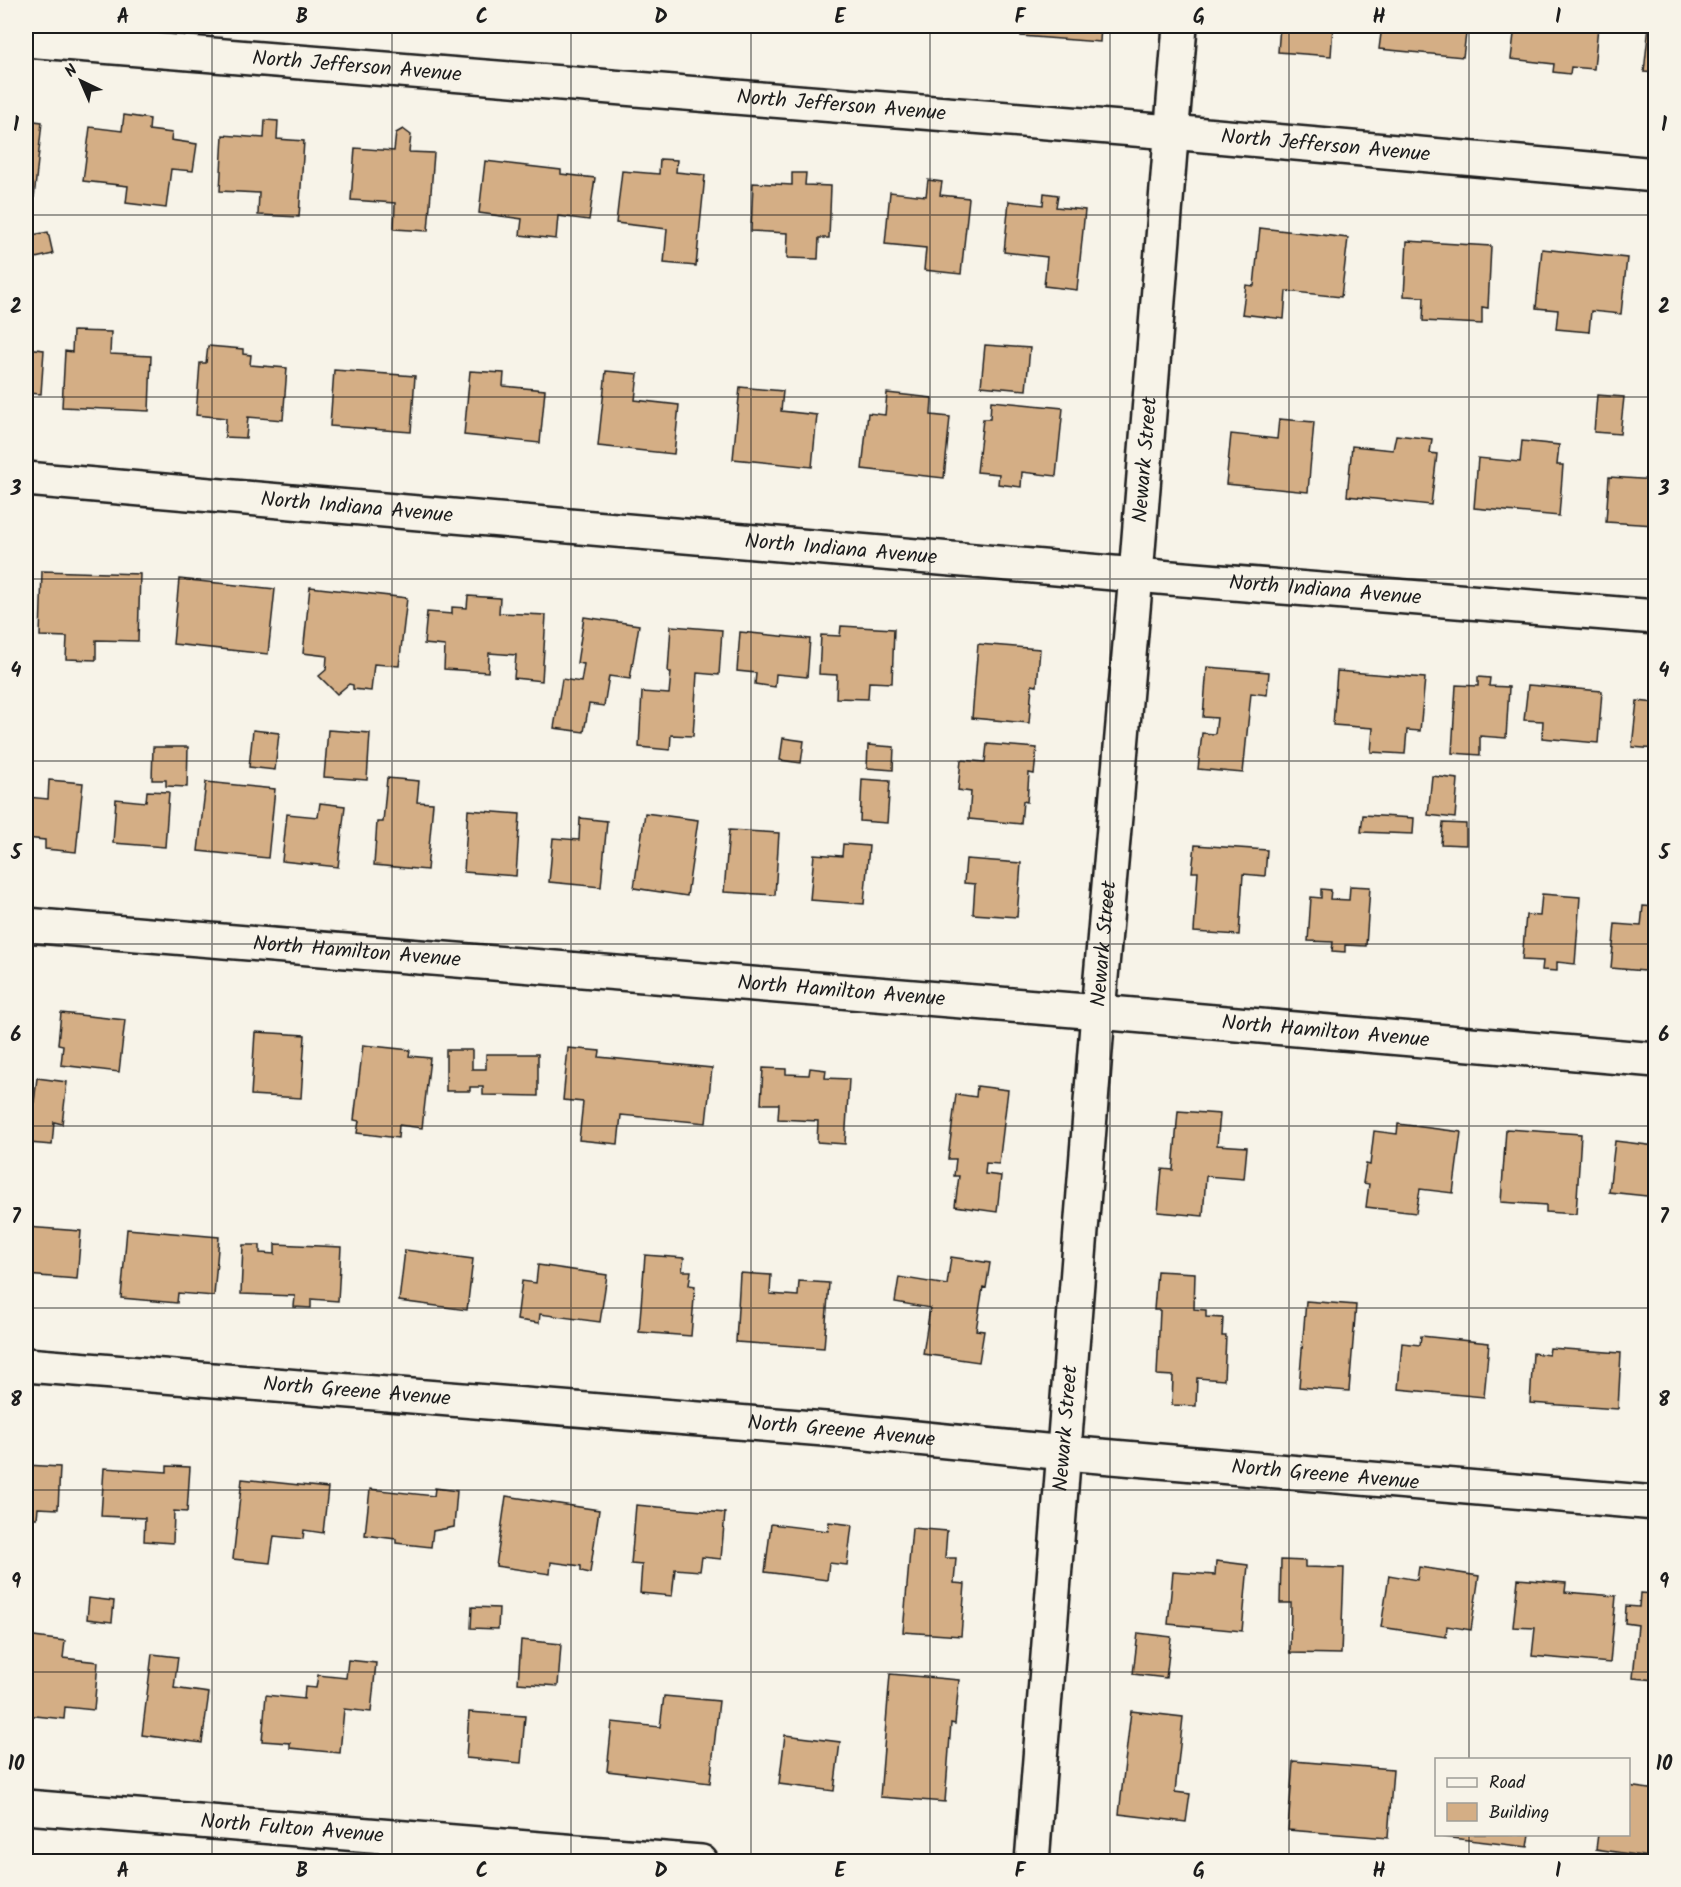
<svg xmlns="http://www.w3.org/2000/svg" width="1681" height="1887" font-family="Kalam,sans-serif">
  <rect width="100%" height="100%" fill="#f7f3e8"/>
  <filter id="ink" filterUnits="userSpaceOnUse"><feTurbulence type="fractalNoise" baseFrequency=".0167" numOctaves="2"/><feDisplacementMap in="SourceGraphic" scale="12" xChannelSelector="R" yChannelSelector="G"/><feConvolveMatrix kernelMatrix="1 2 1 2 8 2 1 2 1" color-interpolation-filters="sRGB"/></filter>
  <g filter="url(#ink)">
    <!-- building -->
    <path fill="#d4ae85" stroke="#1c1c1c" stroke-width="1.5" d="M 914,26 L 979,26 L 979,29 Z
      M 1022,26 L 1101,26 L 1100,42 L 1021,36 Z
      M 1280,26 L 1333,26 L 1331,56 L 1278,52 Z
      M 1382,26 L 1467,26 L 1463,57 L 1379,49 Z
      M 1515,26 L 1598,26 L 1594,69 L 1571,67 L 1570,74 L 1553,72 L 1554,64 L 1511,59 Z
      M 1649,26 L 1656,26 L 1656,73 L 1644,72 Z
      M 124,115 L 150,119 L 149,130 L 172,133 L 171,140 L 197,144 L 193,171 L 171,169 L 166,208 L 126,203 L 128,186 L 83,181 L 90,127 L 122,131 Z
      M 26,120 L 42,122 L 34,198 L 26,197 Z
      M 265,120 L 278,121 L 277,139 L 304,141 L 299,217 L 258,215 L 259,193 L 220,191 L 223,135 L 264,138 Z
      M 403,129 L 411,135 L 409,152 L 434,153 L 428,231 L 394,229 L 395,203 L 351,200 L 355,148 L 394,151 L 396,133 Z
      M 660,159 L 677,160 L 676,172 L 705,175 L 696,266 L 664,263 L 667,229 L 616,223 L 622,171 L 659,174 Z
      M 485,161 L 561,170 L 561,174 L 595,178 L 589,220 L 558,216 L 556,239 L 520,235 L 522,219 L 479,213 Z
      M 792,173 L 806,173 L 805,185 L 831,186 L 829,238 L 819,238 L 818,259 L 787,258 L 788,233 L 751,231 L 753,183 L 792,185 Z
      M 928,180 L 942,182 L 940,195 L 969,198 L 961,274 L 924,270 L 926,248 L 885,244 L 890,192 L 926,196 Z
      M 1044,193 L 1058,195 L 1056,207 L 1085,210 L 1077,290 L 1044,286 L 1047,257 L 1004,252 L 1009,201 L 1043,205 Z
      M 1260,228 L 1348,238 L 1341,297 L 1286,291 L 1284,319 L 1242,314 L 1246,285 L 1254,286 Z
      M 48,232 L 53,254 L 31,259 L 26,236 Z
      M 1407,241 L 1491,246 L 1488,308 L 1482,307 L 1482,324 L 1423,321 L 1424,297 L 1404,296 Z
      M 1542,249 L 1627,258 L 1621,314 L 1591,311 L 1589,332 L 1556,329 L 1558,310 L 1536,308 Z
      M 73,331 L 111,332 L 110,354 L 151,356 L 149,411 L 62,407 L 65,351 L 72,352 Z
      M 985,345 L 1030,348 L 1026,390 L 981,386 Z
      M 208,346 L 243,349 L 243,354 L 251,355 L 250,365 L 287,368 L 283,420 L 248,417 L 246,438 L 225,437 L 226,418 L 196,415 L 200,363 L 206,363 Z
      M 26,348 L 44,350 L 41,394 L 26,393 Z
      M 334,370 L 415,376 L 411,432 L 330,426 Z
      M 470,371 L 504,373 L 503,386 L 545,390 L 540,443 L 464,435 Z
      M 606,371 L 638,374 L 635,400 L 679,405 L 674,454 L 598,446 Z
      M 740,387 L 783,391 L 781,411 L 817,415 L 812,467 L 733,459 Z
      M 887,393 L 932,398 L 931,415 L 950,417 L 944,478 L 862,469 L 868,413 L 885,415 Z
      M 1597,395 L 1624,397 L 1620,434 L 1594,432 Z
      M 991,401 L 1063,408 L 1056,476 L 1022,472 L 1021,487 L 998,484 L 999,474 L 977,472 L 983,419 L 990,419 Z
      M 1279,419 L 1314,422 L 1308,492 L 1226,484 L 1231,434 L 1277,439 Z
      M 1396,435 L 1432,439 L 1430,453 L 1437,454 L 1431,505 L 1347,496 L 1352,446 L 1393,450 Z
      M 1522,441 L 1559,445 L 1557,465 L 1563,465 L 1559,516 L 1474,508 L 1478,458 L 1520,462 Z
      M 1609,477 L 1656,480 L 1655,525 L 1606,522 Z
      M 42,571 L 140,574 L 138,641 L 96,640 L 96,660 L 66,659 L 67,637 L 40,636 Z
      M 179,579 L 275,589 L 268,654 L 173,644 Z
      M 310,587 L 407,598 L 399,666 L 374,664 L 371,691 L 353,689 L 353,685 L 349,684 L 337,694 L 319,676 L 326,670 L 327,656 L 303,653 Z
      M 468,596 L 500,598 L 499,613 L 546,615 L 542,681 L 514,678 L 516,655 L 489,653 L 488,672 L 444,669 L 445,646 L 424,644 L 427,612 L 452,614 L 452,607 L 467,608 Z
      M 584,617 L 639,625 L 630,679 L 609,676 L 604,706 L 589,704 L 584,732 L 554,728 L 562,679 L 581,682 L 584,664 L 577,663 Z
      M 671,626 L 722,630 L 719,675 L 697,673 L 693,736 L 671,735 L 670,750 L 639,747 L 642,692 L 669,694 L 671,672 L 668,672 Z
      M 841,626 L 894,629 L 892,683 L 869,682 L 868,699 L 836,698 L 837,675 L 819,674 L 821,635 L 840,636 Z
      M 740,632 L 810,639 L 807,677 L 776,674 L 775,687 L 755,684 L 756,673 L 737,671 Z
      M 978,644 L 1040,649 L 1037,686 L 1032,685 L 1029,723 L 972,718 Z
      M 1207,667 L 1269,672 L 1267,695 L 1251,693 L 1243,773 L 1198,769 L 1202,733 L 1215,734 L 1217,718 L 1203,717 Z
      M 1337,671 L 1425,678 L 1420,731 L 1407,730 L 1405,754 L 1371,752 L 1373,728 L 1333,725 Z
      M 1478,677 L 1490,678 L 1489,686 L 1509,687 L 1506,738 L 1480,736 L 1480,755 L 1452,753 L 1456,685 L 1478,686 Z
      M 1528,685 L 1602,691 L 1598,743 L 1542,738 L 1543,721 L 1524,720 Z
      M 1637,701 L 1656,703 L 1656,749 L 1632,747 Z
      M 253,730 L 279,733 L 275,770 L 249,767 Z
      M 328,730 L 370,733 L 367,780 L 324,777 Z
      M 783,738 L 804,741 L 801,763 L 780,760 Z
      M 987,744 L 1037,748 L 1034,774 L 1029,773 L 1027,802 L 1023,801 L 1021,824 L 969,819 L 971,792 L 958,790 L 961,760 L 985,762 Z
      M 868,745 L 894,747 L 893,770 L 867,768 Z
      M 153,747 L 188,747 L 187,787 L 166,786 L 166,780 L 152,780 Z
      M 1432,776 L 1458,779 L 1455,818 L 1428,815 Z
      M 387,778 L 419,781 L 417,802 L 433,803 L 427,870 L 374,865 L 377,822 L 383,822 Z
      M 862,779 L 890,781 L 887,823 L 860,821 Z
      M 49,780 L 83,783 L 76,852 L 45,849 L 45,840 L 26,838 L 27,797 L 48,799 Z
      M 206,782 L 275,789 L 268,858 L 198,851 Z
      M 147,791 L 169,792 L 165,847 L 113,843 L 116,799 L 146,802 Z
      M 320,803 L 345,806 L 338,867 L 282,861 L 287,814 L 318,817 Z
      M 468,810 L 520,814 L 516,876 L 464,872 Z
      M 645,813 L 698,820 L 687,896 L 634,888 Z
      M 1363,815 L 1414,818 L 1413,834 L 1361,832 Z
      M 580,818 L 607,821 L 601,887 L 549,882 L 553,838 L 579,840 Z
      M 1443,823 L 1466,824 L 1466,845 L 1441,844 Z
      M 729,830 L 779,833 L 775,895 L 724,892 Z
      M 843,844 L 869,846 L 864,904 L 810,900 L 814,854 L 842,856 Z
      M 1195,845 L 1267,850 L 1265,876 L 1243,874 L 1239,935 L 1194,932 L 1198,872 L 1192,872 Z
      M 966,859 L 1021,863 L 1017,917 L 973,914 L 975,884 L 964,883 Z
      M 1350,886 L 1370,887 L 1366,946 L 1345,945 L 1345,952 L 1332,951 L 1333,942 L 1308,941 L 1311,897 L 1321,898 L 1321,889 L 1331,890 L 1330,899 L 1349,900 Z
      M 1542,894 L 1580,897 L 1575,964 L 1557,962 L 1557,971 L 1542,970 L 1543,961 L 1522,960 L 1526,915 L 1540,916 Z
      M 1643,906 L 1656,907 L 1656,972 L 1611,968 L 1615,924 L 1641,926 Z
      M 61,1013 L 125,1020 L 119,1072 L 61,1065 L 63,1045 L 58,1044 Z
      M 255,1032 L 305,1035 L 301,1098 L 251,1095 Z
      M 363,1045 L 410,1050 L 409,1056 L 430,1058 L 422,1128 L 399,1125 L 398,1138 L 357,1133 L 359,1121 L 354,1120 Z
      M 568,1048 L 600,1051 L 599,1057 L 712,1068 L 706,1123 L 621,1115 L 618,1144 L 579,1140 L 583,1102 L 563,1100 Z
      M 446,1050 L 472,1050 L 472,1069 L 486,1069 L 486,1054 L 538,1054 L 538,1096 L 483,1095 L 483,1087 L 470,1087 L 470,1091 L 446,1091 Z
      M 763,1068 L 786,1069 L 786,1074 L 809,1075 L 810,1068 L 826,1070 L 825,1078 L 849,1079 L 845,1144 L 817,1142 L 818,1121 L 778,1119 L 779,1104 L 761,1104 Z
      M 37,1078 L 67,1082 L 62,1124 L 54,1122 L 52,1145 L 29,1143 Z
      M 977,1086 L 1008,1090 L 999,1164 L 986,1163 L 985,1174 L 1001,1176 L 997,1212 L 955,1206 L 959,1176 L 954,1176 L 956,1159 L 948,1159 L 956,1094 L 976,1097 Z
      M 1178,1111 L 1220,1114 L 1217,1145 L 1247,1147 L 1244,1179 L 1206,1176 L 1203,1216 L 1158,1212 L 1162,1169 L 1173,1170 Z
      M 1398,1124 L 1461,1132 L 1453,1193 L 1420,1189 L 1416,1213 L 1366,1207 L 1369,1184 L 1363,1183 L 1366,1164 L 1370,1165 L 1374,1131 L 1397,1134 Z
      M 1506,1129 L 1581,1134 L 1576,1214 L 1546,1212 L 1546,1205 L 1501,1202 Z
      M 1615,1141 L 1656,1146 L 1656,1197 L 1609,1192 Z
      M 26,1227 L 81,1231 L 77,1279 L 26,1275 Z
      M 127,1229 L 219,1237 L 214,1296 L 178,1293 L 177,1303 L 121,1298 Z
      M 275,1244 L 341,1247 L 338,1301 L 311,1299 L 311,1308 L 294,1307 L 295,1296 L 241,1294 L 243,1245 L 260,1245 L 260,1253 L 275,1254 Z
      M 405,1250 L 473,1259 L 467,1310 L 399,1301 Z
      M 645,1255 L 684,1258 L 682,1271 L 691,1271 L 689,1285 L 695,1286 L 691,1336 L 639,1332 Z
      M 951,1257 L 990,1263 L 986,1288 L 983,1287 L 976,1330 L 984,1331 L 979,1362 L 923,1354 L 930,1308 L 895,1302 L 899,1277 L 947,1285 Z
      M 538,1265 L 607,1275 L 600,1322 L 540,1314 L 539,1323 L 517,1320 L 522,1281 L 536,1283 Z
      M 1157,1271 L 1195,1273 L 1194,1309 L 1206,1310 L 1206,1317 L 1223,1318 L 1222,1336 L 1226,1336 L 1224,1380 L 1197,1378 L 1196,1406 L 1172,1405 L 1173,1376 L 1157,1375 L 1160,1310 L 1154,1310 Z
      M 740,1273 L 771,1275 L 770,1294 L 798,1296 L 799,1281 L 829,1283 L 824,1348 L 736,1342 Z
      M 1306,1301 L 1356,1305 L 1349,1391 L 1299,1387 Z
      M 1421,1336 L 1489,1343 L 1484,1397 L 1398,1389 L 1402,1343 L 1420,1345 Z
      M 1550,1348 L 1621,1353 L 1618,1409 L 1530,1403 L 1533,1353 L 1549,1355 Z
      M 26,1465 L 60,1467 L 58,1509 L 38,1508 L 37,1518 L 26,1518 Z
      M 167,1466 L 190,1467 L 187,1512 L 174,1511 L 173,1543 L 144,1541 L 145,1518 L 101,1516 L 104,1468 L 167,1472 Z
      M 242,1479 L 328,1488 L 323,1533 L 304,1530 L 303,1539 L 274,1536 L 270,1563 L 233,1559 Z
      M 435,1488 L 457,1491 L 454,1527 L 433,1531 L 431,1547 L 396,1543 L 396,1539 L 365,1535 L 370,1489 L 434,1496 Z
      M 506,1496 L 599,1510 L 590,1573 L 581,1571 L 581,1566 L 551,1562 L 550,1574 L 496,1566 Z
      M 636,1505 L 725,1513 L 721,1559 L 702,1557 L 700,1571 L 675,1569 L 672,1596 L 640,1593 L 642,1565 L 631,1564 Z
      M 829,1522 L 852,1525 L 847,1565 L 829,1563 L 827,1580 L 765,1572 L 771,1524 L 828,1531 Z
      M 912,1528 L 947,1531 L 945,1558 L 956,1558 L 954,1583 L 965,1584 L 961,1636 L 903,1632 Z
      M 1281,1560 L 1305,1561 L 1305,1567 L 1344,1568 L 1341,1654 L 1290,1653 L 1291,1603 L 1280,1603 Z
      M 1216,1561 L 1248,1565 L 1242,1631 L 1168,1624 L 1173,1572 L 1215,1575 Z
      M 1419,1567 L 1479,1576 L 1471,1630 L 1447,1626 L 1446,1637 L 1381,1627 L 1389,1575 L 1417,1580 Z
      M 1518,1579 L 1566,1583 L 1565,1592 L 1616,1596 L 1610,1663 L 1532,1656 L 1535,1628 L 1513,1627 Z
      M 1640,1593 L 1656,1594 L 1656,1680 L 1633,1678 L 1638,1625 L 1625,1623 L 1626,1606 L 1639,1607 Z
      M 89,1598 L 114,1601 L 112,1622 L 87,1619 Z
      M 472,1607 L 499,1608 L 498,1629 L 471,1628 Z
      M 1138,1633 L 1171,1637 L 1166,1678 L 1133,1674 Z
      M 26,1636 L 65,1641 L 63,1658 L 98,1662 L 94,1710 L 65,1707 L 64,1719 L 26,1715 Z
      M 521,1640 L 561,1644 L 558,1686 L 518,1683 Z
      M 152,1654 L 178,1657 L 174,1688 L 209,1693 L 202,1743 L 142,1735 Z
      M 348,1660 L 376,1663 L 371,1712 L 344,1709 L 340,1753 L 290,1748 L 290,1743 L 262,1741 L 266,1695 L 304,1699 L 305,1687 L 316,1688 L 318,1675 L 346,1678 Z
      M 890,1674 L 959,1680 L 955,1724 L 951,1723 L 945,1802 L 880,1797 Z
      M 664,1696 L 719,1701 L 710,1783 L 607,1771 L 612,1722 L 660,1727 Z
      M 1131,1711 L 1183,1717 L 1175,1792 L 1190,1794 L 1186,1822 L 1119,1814 Z
      M 469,1712 L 525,1716 L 521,1763 L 466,1758 Z
      M 785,1735 L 840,1742 L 834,1791 L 779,1784 Z
      M 1293,1761 L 1393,1769 L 1388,1838 L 1288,1830 Z
      M 1628,1786 L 1656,1790 L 1656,1858 L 1596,1849 L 1598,1834 L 1628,1834 Z
      M 1443,1834 L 1530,1834 L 1528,1847 L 1443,1837 Z"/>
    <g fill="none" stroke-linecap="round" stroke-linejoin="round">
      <defs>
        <g id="street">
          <path id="s1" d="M 26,40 L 1171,132 L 1656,175"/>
          <path id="s2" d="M 26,479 L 1171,578 L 1656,617"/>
          <path id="s3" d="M 26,925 L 1098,1012 L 1656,1060"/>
          <path id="s4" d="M 26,1365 L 837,1430 L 1065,1453 L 1656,1503"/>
          <path id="s5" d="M 26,1807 L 701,1862"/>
          <path id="s6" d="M 1032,1862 L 1098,1012 L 1136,575 L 1180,26"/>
        </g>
      </defs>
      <!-- street casing -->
      <use href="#street" stroke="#1c1c1c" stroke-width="38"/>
      <!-- street -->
      <use href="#street" stroke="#f7f3e8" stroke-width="33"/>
    </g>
  </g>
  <!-- grid -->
  <path fill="none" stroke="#1c1c1c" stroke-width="1.5" stroke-opacity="0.55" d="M 212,26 L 212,1862M 392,26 L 392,1862M 571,26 L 571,1862M 751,26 L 751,1862M 930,26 L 930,1862M 1110,26 L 1110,1862M 1289,26 L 1289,1862M 1469,26 L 1469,1760M 26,215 L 1656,215M 26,397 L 1656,397M 26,579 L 1656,579M 26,761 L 1656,761M 26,944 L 1656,944M 26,1126 L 1656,1126M 26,1308 L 1656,1308M 26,1490 L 1656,1490M 26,1672 L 1656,1672M 1469,1834 L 1469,1862"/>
  <g text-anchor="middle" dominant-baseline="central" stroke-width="5" stroke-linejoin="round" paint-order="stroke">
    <!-- street labels -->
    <g font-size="21" fill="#1c1c1c" stroke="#f7f3e8">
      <text stroke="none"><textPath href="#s1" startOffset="332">North Jefferson Avenue</textPath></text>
      <text stroke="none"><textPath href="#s1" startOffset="818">North Jefferson Avenue</textPath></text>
      <text stroke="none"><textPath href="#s1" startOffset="1304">North Jefferson Avenue</textPath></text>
      <text stroke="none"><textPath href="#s6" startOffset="1407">Newark Street</textPath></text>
      <text stroke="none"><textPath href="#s2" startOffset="332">North Indiana Avenue</textPath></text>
      <text stroke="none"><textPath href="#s2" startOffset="818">North Indiana Avenue</textPath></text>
      <text stroke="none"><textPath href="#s2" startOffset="1304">North Indiana Avenue</textPath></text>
      <text stroke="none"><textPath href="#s6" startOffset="921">Newark Street</textPath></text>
      <text stroke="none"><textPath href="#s3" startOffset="332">North Hamilton Avenue</textPath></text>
      <text stroke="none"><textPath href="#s3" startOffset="818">North Hamilton Avenue</textPath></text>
      <text stroke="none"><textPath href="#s3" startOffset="1304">North Hamilton Avenue</textPath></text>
      <text stroke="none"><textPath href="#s4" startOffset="332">North Greene Avenue</textPath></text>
      <text stroke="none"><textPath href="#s6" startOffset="435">Newark Street</textPath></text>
      <text stroke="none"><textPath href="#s4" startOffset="818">North Greene Avenue</textPath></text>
      <text stroke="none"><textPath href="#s4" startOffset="1304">North Greene Avenue</textPath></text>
      <text stroke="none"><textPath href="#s5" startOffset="267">North Fulton Avenue</textPath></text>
    </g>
  </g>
  <!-- margin -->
  <rect width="1681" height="1887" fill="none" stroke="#f7f3e8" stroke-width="66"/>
  <!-- legend -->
  <rect x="1435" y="1758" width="195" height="78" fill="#f7f3e8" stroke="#9f9d96" stroke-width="1.5"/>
  <rect x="1447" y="1778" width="30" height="9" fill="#f7f3e8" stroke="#9f9d96" stroke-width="1.5"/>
  <text x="1489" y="1788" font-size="18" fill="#1c1c1c">Road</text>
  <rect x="1447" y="1803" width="30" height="18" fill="#d4ae85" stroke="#9f9d96" stroke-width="1.5"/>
  <text x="1489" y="1818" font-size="18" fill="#1c1c1c">Building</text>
  <!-- north arrow -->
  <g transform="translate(81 81) rotate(316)" stroke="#f7f3e8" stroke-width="4.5" paint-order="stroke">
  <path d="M0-4.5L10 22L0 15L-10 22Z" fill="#1c1c1c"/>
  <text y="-9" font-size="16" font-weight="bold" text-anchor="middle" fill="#1c1c1c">N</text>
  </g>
  <rect x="33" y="33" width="1615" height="1821" fill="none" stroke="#1c1c1c" stroke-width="2"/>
  <g font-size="20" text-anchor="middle" font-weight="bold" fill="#1c1c1c">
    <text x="123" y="23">A</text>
    <text x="302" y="23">B</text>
    <text x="482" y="23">C</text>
    <text x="661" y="23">D</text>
    <text x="840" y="23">E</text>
    <text x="1020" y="23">F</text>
    <text x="1199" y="23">G</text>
    <text x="1379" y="23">H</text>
    <text x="1558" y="23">I</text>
    <text x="16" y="131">1</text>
    <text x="1664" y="131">1</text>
    <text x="16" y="313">2</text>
    <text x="1664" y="313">2</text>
    <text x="16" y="495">3</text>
    <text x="1664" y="495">3</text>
    <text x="16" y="677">4</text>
    <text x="1664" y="677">4</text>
    <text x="16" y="859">5</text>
    <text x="1664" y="859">5</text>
    <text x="16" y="1041">6</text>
    <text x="1664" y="1041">6</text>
    <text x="16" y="1223">7</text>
    <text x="1664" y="1223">7</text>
    <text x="16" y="1406">8</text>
    <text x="1664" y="1406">8</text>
    <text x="16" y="1588">9</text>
    <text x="1664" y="1588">9</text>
    <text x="16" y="1770">10</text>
    <text x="1664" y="1770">10</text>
    <text x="123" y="1877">A</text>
    <text x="302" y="1877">B</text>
    <text x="482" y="1877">C</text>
    <text x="661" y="1877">D</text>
    <text x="840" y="1877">E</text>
    <text x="1020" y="1877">F</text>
    <text x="1199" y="1877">G</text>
    <text x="1379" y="1877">H</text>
    <text x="1558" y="1877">I</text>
  </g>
</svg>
